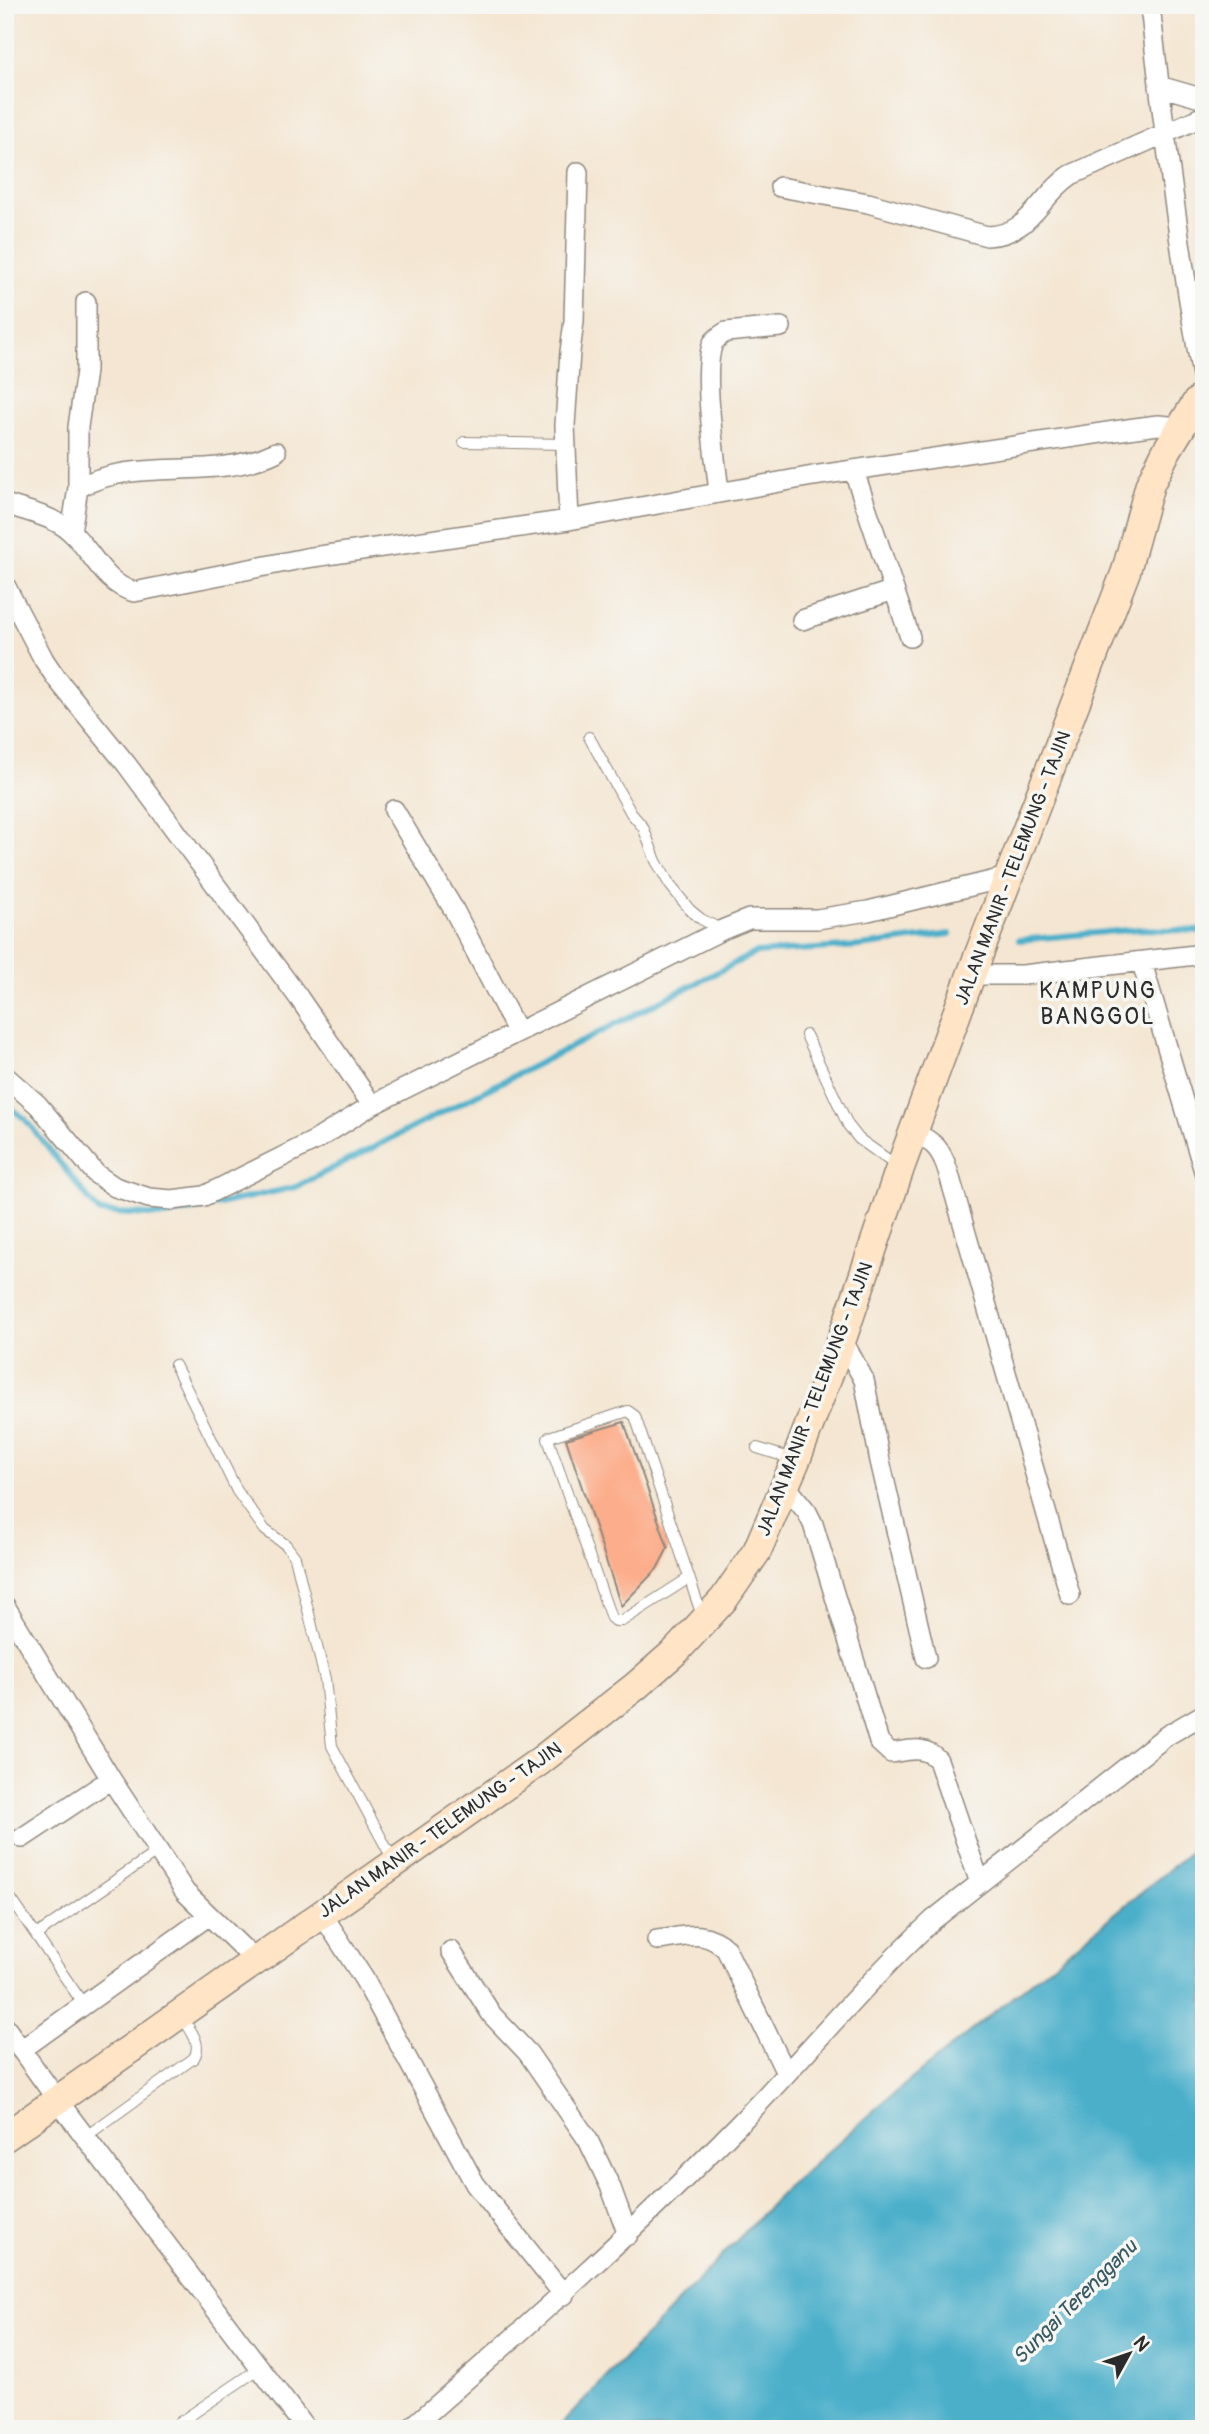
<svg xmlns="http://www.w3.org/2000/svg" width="1209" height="2434" font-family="Pangolin,sans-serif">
  <rect width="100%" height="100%" fill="#f6f6f2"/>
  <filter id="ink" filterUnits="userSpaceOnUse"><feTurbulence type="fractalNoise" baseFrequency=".0143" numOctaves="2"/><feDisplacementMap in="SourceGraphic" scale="14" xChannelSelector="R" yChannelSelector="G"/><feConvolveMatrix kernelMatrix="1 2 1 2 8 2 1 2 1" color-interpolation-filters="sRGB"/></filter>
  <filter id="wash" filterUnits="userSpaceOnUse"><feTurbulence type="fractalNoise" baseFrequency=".00686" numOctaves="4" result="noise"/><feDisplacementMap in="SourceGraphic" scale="28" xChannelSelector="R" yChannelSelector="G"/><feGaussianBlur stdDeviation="1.57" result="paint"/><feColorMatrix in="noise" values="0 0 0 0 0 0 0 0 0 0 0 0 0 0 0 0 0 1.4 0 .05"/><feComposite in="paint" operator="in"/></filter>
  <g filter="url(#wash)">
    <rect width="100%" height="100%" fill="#f4e6d2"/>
    <!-- water -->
    <path fill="#4bafca" stroke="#3b6d7a" stroke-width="2" d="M 1204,1841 L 1204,2429 L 557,2429 L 784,2191 L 881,2104 Z"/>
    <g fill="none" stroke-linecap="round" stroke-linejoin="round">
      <!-- stream -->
      <path stroke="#4bafca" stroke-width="6" d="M 1019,940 L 1139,929 L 1204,931
        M 5,1103 L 25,1119 L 99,1212 L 165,1216 L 296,1187 L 755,953 L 860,946 L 950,934"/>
    </g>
    <g id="blocks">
      <!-- building -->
      <path fill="#fcae8c" d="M 624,1422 L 668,1548 L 657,1569 L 621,1606 L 566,1439 Z"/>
    </g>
  </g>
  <g filter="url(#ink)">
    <use href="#blocks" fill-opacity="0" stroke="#90887e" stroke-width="2"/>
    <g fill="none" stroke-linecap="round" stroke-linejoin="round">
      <defs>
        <path id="service" d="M 464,442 L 565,444
          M 589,737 L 631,813 L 643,827 L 656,861 L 670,885 L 690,910 L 701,919 L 722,930
          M 806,1035 L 848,1125 L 859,1139 L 897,1166
          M 175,1365 L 237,1491 L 265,1530 L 286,1545 L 295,1557 L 325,1679 L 332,1746 L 393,1860
          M 757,1448 L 793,1459
          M 689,1578 L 622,1621 L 616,1621 L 611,1618 L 548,1439 L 549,1437 L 628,1411 L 635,1416 L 702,1616
          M 5,1890 L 84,2005
          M 36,1935 L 158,1851
          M 85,2137 L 194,2058 C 203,2043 189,2029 181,2015
          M 170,2429 L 260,2368"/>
        <path id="minor" d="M 1150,5 C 1164,133 1180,260 1204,386
          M 1159,86 L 1204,99
          M 780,187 L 868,203 L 987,236 C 1031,235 1038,197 1071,175 L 1204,116
          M 854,471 L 910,637
          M 78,488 L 78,427 L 86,371 L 86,302
          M 719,493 C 716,459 701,372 713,343 C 716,338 721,335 726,332 L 781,327
          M 5,504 C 26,511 55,517 71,532 C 94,553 103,583 134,592 L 306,558 L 569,520 L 813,476 L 1135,428 L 1158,425 L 1181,427
          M 569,520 L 565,425 L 570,352 L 574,321 L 578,172
          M 71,532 L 78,488 C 137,455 212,483 276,452
          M 5,585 L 44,660 L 57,679 L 127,765 L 299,998 L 372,1105
          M 802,620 L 894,590
          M 394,810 L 454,910 L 517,1031
          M 1142,963 L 1204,1171
          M 971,975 L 1023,975 L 1204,954
          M 5,1076 L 38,1105 L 96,1174 L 115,1187 L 149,1198 L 172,1200 L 204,1196 L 316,1140 L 372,1105 L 722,930 L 749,919 L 817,919 L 868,911 L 1008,877
          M 914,1132 C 935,1143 941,1149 948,1171 L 1070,1595
          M 842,1339 L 864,1380 L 880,1461 L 926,1658
          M 785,1485 L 807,1512 L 813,1524 L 879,1742 L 891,1753 C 910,1750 925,1745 938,1760 L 980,1883
          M 5,1606 L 111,1779 L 185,1892 L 256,1961
          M 22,1838 L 111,1779
          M 322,1914 L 364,1979 L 475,2184 L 564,2295
          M 657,1940 C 685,1937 704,1928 726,1949 L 786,2073
          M 451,1951 L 492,2015 L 528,2053 L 588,2140 L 611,2188 L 628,2235
          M 5,2027 L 58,2101 L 306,2429
          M 21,2050 L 208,1916
          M 410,2429 C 523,2330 635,2231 740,2123 C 805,2056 864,1984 933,1920 L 1166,1736 L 1204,1714"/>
        <path id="secondary" d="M 5,2137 L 540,1761 L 636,1686 L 677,1650 L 724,1599 L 757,1551 L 796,1460 L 842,1339 L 900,1168 L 971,975 L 1126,571 L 1150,484 L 1167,450 L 1196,403 L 1204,396"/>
      </defs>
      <!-- service casing -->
      <use href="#service" stroke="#90887e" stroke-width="12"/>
      <!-- minor casing -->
      <use href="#minor" stroke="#90887e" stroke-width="22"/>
      <!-- secondary casing -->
      <use href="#secondary" stroke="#90887e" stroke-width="31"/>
      <!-- service -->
      <use href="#service" stroke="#fff" stroke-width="10"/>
      <!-- minor -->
      <use href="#minor" stroke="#fff" stroke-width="19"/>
      <!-- secondary -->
      <use href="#secondary" stroke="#ffe4c6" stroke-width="28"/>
    </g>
  </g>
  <g text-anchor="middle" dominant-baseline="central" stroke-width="7" stroke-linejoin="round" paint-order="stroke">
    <!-- street labels -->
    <g font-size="19" fill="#2b2b2b" stroke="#f6f6f2">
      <text transform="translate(1013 868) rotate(-69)">JALAN MANIR - TELEMUNG - TAJIN</text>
      <text transform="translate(815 1399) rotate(-69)">JALAN MANIR - TELEMUNG - TAJIN</text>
      <text transform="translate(440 1830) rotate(-35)">JALAN MANIR - TELEMUNG - TAJIN</text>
    </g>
    <!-- water labels -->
    <g font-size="21" font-style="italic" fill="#365963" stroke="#f6f6f2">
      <text transform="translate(1075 2302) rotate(-45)">Sungai Terengganu</text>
    </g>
    <!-- quarter labels -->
    <g font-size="23" letter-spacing="2" fill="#2b2b2b" stroke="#f6f6f2">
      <text x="1098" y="990">KAMPUNG<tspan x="1098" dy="26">BANGGOL</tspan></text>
    </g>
  </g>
  <!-- margin -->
  <rect width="1209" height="2434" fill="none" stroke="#f6f6f2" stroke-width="28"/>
  <!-- north arrow -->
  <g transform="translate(1129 2354) rotate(50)" stroke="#f6f6f2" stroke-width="5" paint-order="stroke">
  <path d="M0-5L12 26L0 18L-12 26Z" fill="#2b2b2b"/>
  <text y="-10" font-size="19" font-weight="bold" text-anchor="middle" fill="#2b2b2b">N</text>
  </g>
</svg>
